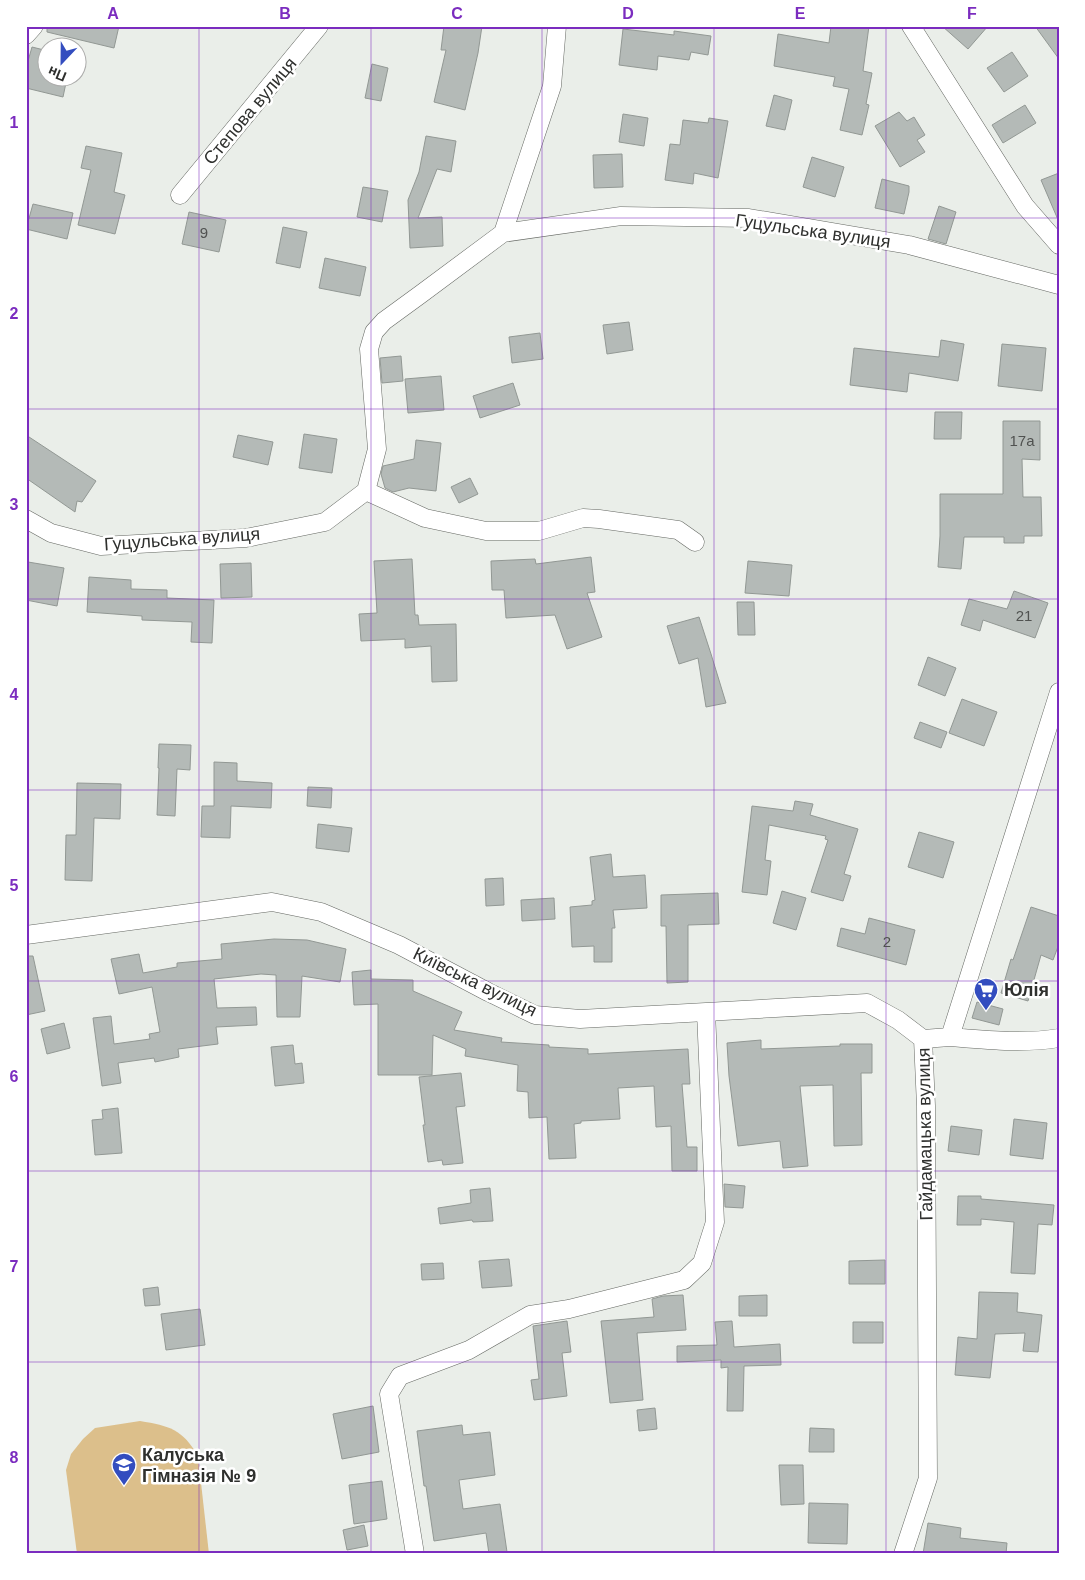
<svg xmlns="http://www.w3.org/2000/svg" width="1085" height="1580" font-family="Helvetica,sans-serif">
  <rect width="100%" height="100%" fill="#eaeee9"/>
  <!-- green -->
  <path fill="#dcbf8b" d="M 140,1421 C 170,1426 182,1429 198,1456 L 209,1554 L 77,1554 L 66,1470 L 71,1454 L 83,1439 L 95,1428 Z"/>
  <!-- building -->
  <path fill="#b4bab7" stroke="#929894" d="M 47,26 L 119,26 L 114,48 L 47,32 Z
    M 444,26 L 482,26 L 478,53 L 465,110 L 434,102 L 446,50 L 441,50 Z
    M 831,26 L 869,26 L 863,71 L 872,73 L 866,104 L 869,105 L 862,135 L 840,130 L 849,89 L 833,86 L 835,77 L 774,66 L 778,34 L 829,43 Z
    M 942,26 L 988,26 L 968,49 Z
    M 1035,26 L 1059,26 L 1059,59 Z
    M 623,29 L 674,35 L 674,31 L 711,36 L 708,55 L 691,52 L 689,60 L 658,56 L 657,70 L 619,65 Z
    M 32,47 L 48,51 L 48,78 L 67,78 L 63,97 L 26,88 L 26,68 Z
    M 1012,52 L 1028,76 L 1004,92 L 987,68 Z
    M 372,64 L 388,68 L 381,101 L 365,98 Z
    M 774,95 L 792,100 L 785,130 L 766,126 Z
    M 1025,105 L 1036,123 L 1003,143 L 992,125 Z
    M 899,112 L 907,121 L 914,117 L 925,135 L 917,140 L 925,152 L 900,167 L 875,126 Z
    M 623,114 L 648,118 L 644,146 L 619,142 Z
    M 709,118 L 728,121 L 718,178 L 694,173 L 693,184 L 665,180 L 670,144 L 680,145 L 683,120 L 708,123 Z
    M 426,136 L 456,141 L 451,172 L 437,169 L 418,218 L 442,217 L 443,246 L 410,248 L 408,200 L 419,172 Z
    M 86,146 L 122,153 L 114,192 L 125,195 L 115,234 L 78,225 L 91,170 L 81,168 Z
    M 622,154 L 623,187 L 594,188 L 593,155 Z
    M 812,157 L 844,167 L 835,197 L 803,187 Z
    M 1059,173 L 1059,222 L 1041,180 Z
    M 882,179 L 909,186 L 909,192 L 904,214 L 875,208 Z
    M 363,187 L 388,191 L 382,222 L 357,217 Z
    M 33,204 L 73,213 L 67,239 L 26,229 Z
    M 939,206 L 956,212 L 946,244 L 928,239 Z
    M 189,212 L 226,220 L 219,252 L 182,244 Z
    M 283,227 L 307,232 L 300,268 L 276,263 Z
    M 325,258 L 366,267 L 360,296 L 319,288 Z
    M 629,322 L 633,350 L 607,354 L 603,325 Z
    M 540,333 L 543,359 L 512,363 L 509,337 Z
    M 941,340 L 964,344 L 958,381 L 909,373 L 907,392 L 850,385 L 854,348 L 939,357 Z
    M 1002,344 L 1046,348 L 1042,391 L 998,386 Z
    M 401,356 L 403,381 L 382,383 L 380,358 Z
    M 441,376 L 444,410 L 408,413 L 405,379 Z
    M 513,383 L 520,405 L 480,418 L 473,396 Z
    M 935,412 L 962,412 L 961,439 L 934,439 Z
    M 1003,421 L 1040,421 L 1040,460 L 1022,459 L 1023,497 L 1041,497 L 1042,536 L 1024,536 L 1024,543 L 1004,543 L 1004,537 L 964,537 L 961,569 L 938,567 L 940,536 L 940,494 L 1003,494 Z
    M 304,434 L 337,439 L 332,473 L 299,468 Z
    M 26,435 L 96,481 L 82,502 L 77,501 L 75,512 L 26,478 Z
    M 238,435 L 273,442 L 268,465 L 233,457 Z
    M 416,440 L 441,443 L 436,491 L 409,488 L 393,492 L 385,488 L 381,474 L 383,466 L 414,459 Z
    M 470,478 L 478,494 L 459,503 L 451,487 Z
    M 591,557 L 595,592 L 587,593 L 602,637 L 567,649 L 555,615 L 506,618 L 504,590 L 492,590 L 491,561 L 535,559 L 536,564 Z
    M 412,559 L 415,615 L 418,615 L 419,625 L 456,624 L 457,681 L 432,682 L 431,646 L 405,648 L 405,639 L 361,641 L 359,614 L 377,613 L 374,561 Z
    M 748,561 L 792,565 L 789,596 L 745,593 Z
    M 28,562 L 64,568 L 57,606 L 26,600 L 26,574 Z
    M 251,563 L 252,597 L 221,598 L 220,564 Z
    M 89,577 L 131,580 L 131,589 L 167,590 L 167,598 L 214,600 L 212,643 L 191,642 L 192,622 L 142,620 L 142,616 L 87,612 Z
    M 1014,591 L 1048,603 L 1035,638 L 983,620 L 980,631 L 961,625 L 969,599 L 1007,609 Z
    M 737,602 L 754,602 L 755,635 L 738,635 Z
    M 699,617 L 711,654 L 726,703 L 706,707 L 698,658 L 679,664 L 667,626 Z
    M 928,657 L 956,668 L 945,696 L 918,685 Z
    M 962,699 L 997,712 L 984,746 L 949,733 Z
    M 920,722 L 947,732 L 941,748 L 914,738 Z
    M 159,744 L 191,745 L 190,770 L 177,769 L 175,816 L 157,815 L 159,768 L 158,768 Z
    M 214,762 L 237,763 L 237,781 L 272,783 L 271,808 L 231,806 L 230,838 L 201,837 L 202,806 L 214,806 Z
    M 77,783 L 121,784 L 120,819 L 94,818 L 92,881 L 65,880 L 66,835 L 76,835 Z
    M 308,787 L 332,788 L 331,808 L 307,806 Z
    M 795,801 L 813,804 L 810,815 L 858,829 L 844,874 L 851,876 L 843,901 L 811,892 L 828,840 L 825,839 L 826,836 L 769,825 L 765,860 L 771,861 L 767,895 L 742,892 L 752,806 L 793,811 Z
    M 318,824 L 352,828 L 349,852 L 316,848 Z
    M 919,832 L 954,842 L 943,878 L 908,867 Z
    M 611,854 L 613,877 L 645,875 L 647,908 L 613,910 L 615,928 L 612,928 L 612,962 L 594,962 L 594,946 L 572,947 L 570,907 L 592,905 L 592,901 L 595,900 L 590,857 Z
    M 503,878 L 504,905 L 486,906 L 485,879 Z
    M 782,891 L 806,898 L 796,930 L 773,923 Z
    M 718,893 L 719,924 L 688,925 L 688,982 L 667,983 L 666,926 L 661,926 L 661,895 Z
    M 554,898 L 555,919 L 522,921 L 521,900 Z
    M 1031,907 L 1059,916 L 1059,944 L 1053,960 L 1041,955 L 1028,1001 L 1001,993 L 1011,959 L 1013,960 Z
    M 869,918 L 915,930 L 906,965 L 837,946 L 841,928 L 865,934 Z
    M 274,939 L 307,940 L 346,949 L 340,982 L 302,976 L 300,1017 L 277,1017 L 276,975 L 261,974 L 214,979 L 217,1008 L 256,1007 L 257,1025 L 216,1027 L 218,1044 L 178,1049 L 179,1057 L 155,1062 L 154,1058 L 118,1063 L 121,1083 L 102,1086 L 93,1018 L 111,1016 L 114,1044 L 150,1039 L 149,1034 L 160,1032 L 152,987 L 119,994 L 111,959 L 139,954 L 143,973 L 177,967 L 177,963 L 222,959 L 221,944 Z
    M 26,956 L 33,956 L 45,1011 L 26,1015 Z
    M 371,970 L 371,979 L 413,980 L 413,991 L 462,1012 L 454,1030 L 502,1038 L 501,1042 L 549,1045 L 549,1047 L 588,1049 L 588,1054 L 688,1049 L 690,1084 L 682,1084 L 687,1147 L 697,1147 L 697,1171 L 672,1171 L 671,1126 L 656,1127 L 654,1086 L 618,1088 L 620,1119 L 581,1121 L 581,1123 L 574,1124 L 576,1158 L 549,1159 L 547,1117 L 529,1118 L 528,1092 L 517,1091 L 518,1065 L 465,1056 L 466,1049 L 433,1035 L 432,1075 L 378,1075 L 378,1004 L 354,1005 L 352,972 Z
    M 977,1002 L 1003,1009 L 999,1025 L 972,1018 Z
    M 64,1023 L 70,1048 L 47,1054 L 41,1029 Z
    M 761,1040 L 761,1049 L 840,1046 L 840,1044 L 872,1044 L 872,1073 L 861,1073 L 862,1145 L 834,1146 L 833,1085 L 800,1086 L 808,1166 L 783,1168 L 780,1141 L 738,1146 L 729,1076 L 727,1043 Z
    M 293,1045 L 295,1064 L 302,1063 L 304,1083 L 275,1086 L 271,1047 Z
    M 461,1073 L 465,1106 L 456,1107 L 463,1163 L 443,1165 L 442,1160 L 428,1162 L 423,1125 L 425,1125 L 419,1077 Z
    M 118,1108 L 122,1153 L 95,1155 L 92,1120 L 103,1119 L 102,1110 Z
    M 1014,1119 L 1047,1123 L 1043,1159 L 1010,1155 Z
    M 951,1126 L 982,1130 L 979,1155 L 948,1151 Z
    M 724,1184 L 745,1186 L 743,1208 L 725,1207 Z
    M 490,1188 L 493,1221 L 473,1222 L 472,1220 L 440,1224 L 438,1208 L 471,1203 L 470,1190 Z
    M 958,1196 L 981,1196 L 981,1199 L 1054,1205 L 1052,1225 L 1038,1224 L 1035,1274 L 1011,1273 L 1014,1222 L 981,1219 L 981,1225 L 957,1225 Z
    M 509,1259 L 512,1286 L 482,1288 L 479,1261 Z
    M 885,1260 L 885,1284 L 849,1284 L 849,1261 Z
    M 443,1263 L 444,1279 L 422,1280 L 421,1264 Z
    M 158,1287 L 160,1305 L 145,1306 L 143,1289 Z
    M 979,1292 L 1018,1293 L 1017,1312 L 1042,1315 L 1038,1352 L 1023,1351 L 1025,1333 L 995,1334 L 990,1378 L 955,1375 L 958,1337 L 977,1339 Z
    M 683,1295 L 686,1330 L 637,1333 L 643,1400 L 610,1403 L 601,1321 L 654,1317 L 652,1299 L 663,1296 Z
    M 767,1295 L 767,1316 L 739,1316 L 739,1296 Z
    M 200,1309 L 205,1345 L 166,1350 L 161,1314 Z
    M 567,1321 L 571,1352 L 562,1353 L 567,1396 L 534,1400 L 531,1380 L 539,1379 L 533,1326 Z
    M 732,1321 L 734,1347 L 780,1344 L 781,1365 L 744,1366 L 743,1411 L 727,1411 L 728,1367 L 721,1368 L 721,1360 L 677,1362 L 677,1346 L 717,1345 L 715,1322 Z
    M 853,1322 L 883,1322 L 883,1343 L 853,1343 Z
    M 373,1406 L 379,1452 L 342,1459 L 333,1414 Z
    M 655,1408 L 657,1429 L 639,1431 L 637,1410 Z
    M 462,1425 L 463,1435 L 490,1432 L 495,1475 L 459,1480 L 463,1509 L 500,1504 L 507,1552 L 489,1554 L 486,1533 L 434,1541 L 426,1486 L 424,1486 L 417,1431 Z
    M 810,1428 L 834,1429 L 834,1452 L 809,1452 Z
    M 779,1465 L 803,1465 L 804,1504 L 781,1505 Z
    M 382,1481 L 387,1519 L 354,1524 L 349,1485 Z
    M 809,1503 L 848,1504 L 847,1544 L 808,1543 Z
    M 928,1523 L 961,1528 L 960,1538 L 1007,1543 L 1006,1554 L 923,1554 Z
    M 364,1525 L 368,1546 L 347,1550 L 343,1530 Z"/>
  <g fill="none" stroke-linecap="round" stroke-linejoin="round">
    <defs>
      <path id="street" d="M 911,26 L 1025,206 L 1059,245
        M 26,35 L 34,26
        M 180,195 L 319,26
        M 503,233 L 552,86 L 557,26
        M 366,491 L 425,518 L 486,531 L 539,531 L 583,518 L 599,519 L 678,530 L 695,542
        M 26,519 L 51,533 L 101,546 L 246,538 L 325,522 L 366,491 L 377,449 L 369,349 L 374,332 L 384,321 L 421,294 L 503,233 L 621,216 L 749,218 L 909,245 L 1059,285
        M 26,935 L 272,902 L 321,912 L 399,945 L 488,992 L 535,1015 L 580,1019 L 867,1003 L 898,1020 L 923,1039
        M 950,1037 C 986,1040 1023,1044 1059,1038
        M 923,1039 L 950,1037 L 1059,692
        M 415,1554 L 389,1394 L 400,1376 L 469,1350 L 530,1315 L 569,1309 L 684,1280 L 702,1263 L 715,1222 L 706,1012
        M 903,1554 L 928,1478 L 926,1106 L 923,1039"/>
    </defs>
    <!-- street casing -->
    <use href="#street" stroke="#656863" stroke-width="19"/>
    <!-- street -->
    <use href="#street" stroke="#fff" stroke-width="18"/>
  </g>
  <!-- grid -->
  <path fill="none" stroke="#7b2cbf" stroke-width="1" stroke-opacity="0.55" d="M 199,26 L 199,1554M 371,26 L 371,1554M 542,26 L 542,1554M 714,26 L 714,1554M 886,26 L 886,1554M 26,218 L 1059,218M 26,409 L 1059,409M 26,599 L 1059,599M 26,790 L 1059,790M 26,981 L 1059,981M 26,1171 L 1059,1171M 26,1362 L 1059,1362"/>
  <!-- icons -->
  <defs>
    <symbol id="supermarket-pin" viewBox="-11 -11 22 30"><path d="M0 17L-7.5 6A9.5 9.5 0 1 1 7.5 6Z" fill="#334dbf" stroke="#fff"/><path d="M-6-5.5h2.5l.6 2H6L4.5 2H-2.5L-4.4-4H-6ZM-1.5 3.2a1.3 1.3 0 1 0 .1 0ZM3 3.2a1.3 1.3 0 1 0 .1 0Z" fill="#fff"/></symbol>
    <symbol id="school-pin" viewBox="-11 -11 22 30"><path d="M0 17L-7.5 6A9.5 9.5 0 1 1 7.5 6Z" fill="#334dbf" stroke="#fff"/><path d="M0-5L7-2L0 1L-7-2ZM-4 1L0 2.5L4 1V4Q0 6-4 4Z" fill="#fff"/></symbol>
  </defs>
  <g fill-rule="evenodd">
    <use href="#supermarket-pin" x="972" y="976" width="28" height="38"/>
    <use href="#school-pin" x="110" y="1451" width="28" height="38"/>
  </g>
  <g text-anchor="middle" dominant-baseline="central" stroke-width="5" stroke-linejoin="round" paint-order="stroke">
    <!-- number labels -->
    <g font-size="15" fill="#505250">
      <text x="204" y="232">9</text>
      <text x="1022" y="440">17а</text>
      <text x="1024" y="615">21</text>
      <text x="887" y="941">2</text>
    </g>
    <!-- street labels -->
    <g font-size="18" fill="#2f302e" stroke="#fff">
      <text transform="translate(250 111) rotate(-50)">Степова вулиця</text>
      <text transform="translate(813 231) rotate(8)">Гуцульська вулиця</text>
      <text transform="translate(182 539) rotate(-4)">Гуцульська вулиця</text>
      <text transform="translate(475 982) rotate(26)">Київська вулиця</text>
      <text transform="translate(925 1134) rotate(-91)">Гайдамацька вулиця</text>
    </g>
    <!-- poi labels -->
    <g font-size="18" font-weight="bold" fill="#2f302e" stroke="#fff" text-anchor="start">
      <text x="1004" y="990">Юлія</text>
      <text x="142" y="1455">Калуська<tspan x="142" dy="21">Гімназія № 9</tspan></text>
    </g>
  </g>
  <!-- border -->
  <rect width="1085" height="1580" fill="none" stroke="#ffffff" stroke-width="55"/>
  <!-- north arrow -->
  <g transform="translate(62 62) rotate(202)"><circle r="24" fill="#ffffff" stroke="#acacab"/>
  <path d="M0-4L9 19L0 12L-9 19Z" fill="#334dbf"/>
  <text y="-8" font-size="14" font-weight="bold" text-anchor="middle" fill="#2f302e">Пн</text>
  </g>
  <rect x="28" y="28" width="1030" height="1524" fill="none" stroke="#7b2cbf" stroke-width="2"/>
  <g font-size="16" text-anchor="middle" font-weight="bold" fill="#7b2cbf">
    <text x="113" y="19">A</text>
    <text x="285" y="19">B</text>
    <text x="457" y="19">C</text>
    <text x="628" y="19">D</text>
    <text x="800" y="19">E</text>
    <text x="972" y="19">F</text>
    <text x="14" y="128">1</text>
    <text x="14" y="319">2</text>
    <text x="14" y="510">3</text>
    <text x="14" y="700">4</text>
    <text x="14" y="891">5</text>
    <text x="14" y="1082">6</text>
    <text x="14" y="1272">7</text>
    <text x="14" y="1463">8</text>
  </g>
</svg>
